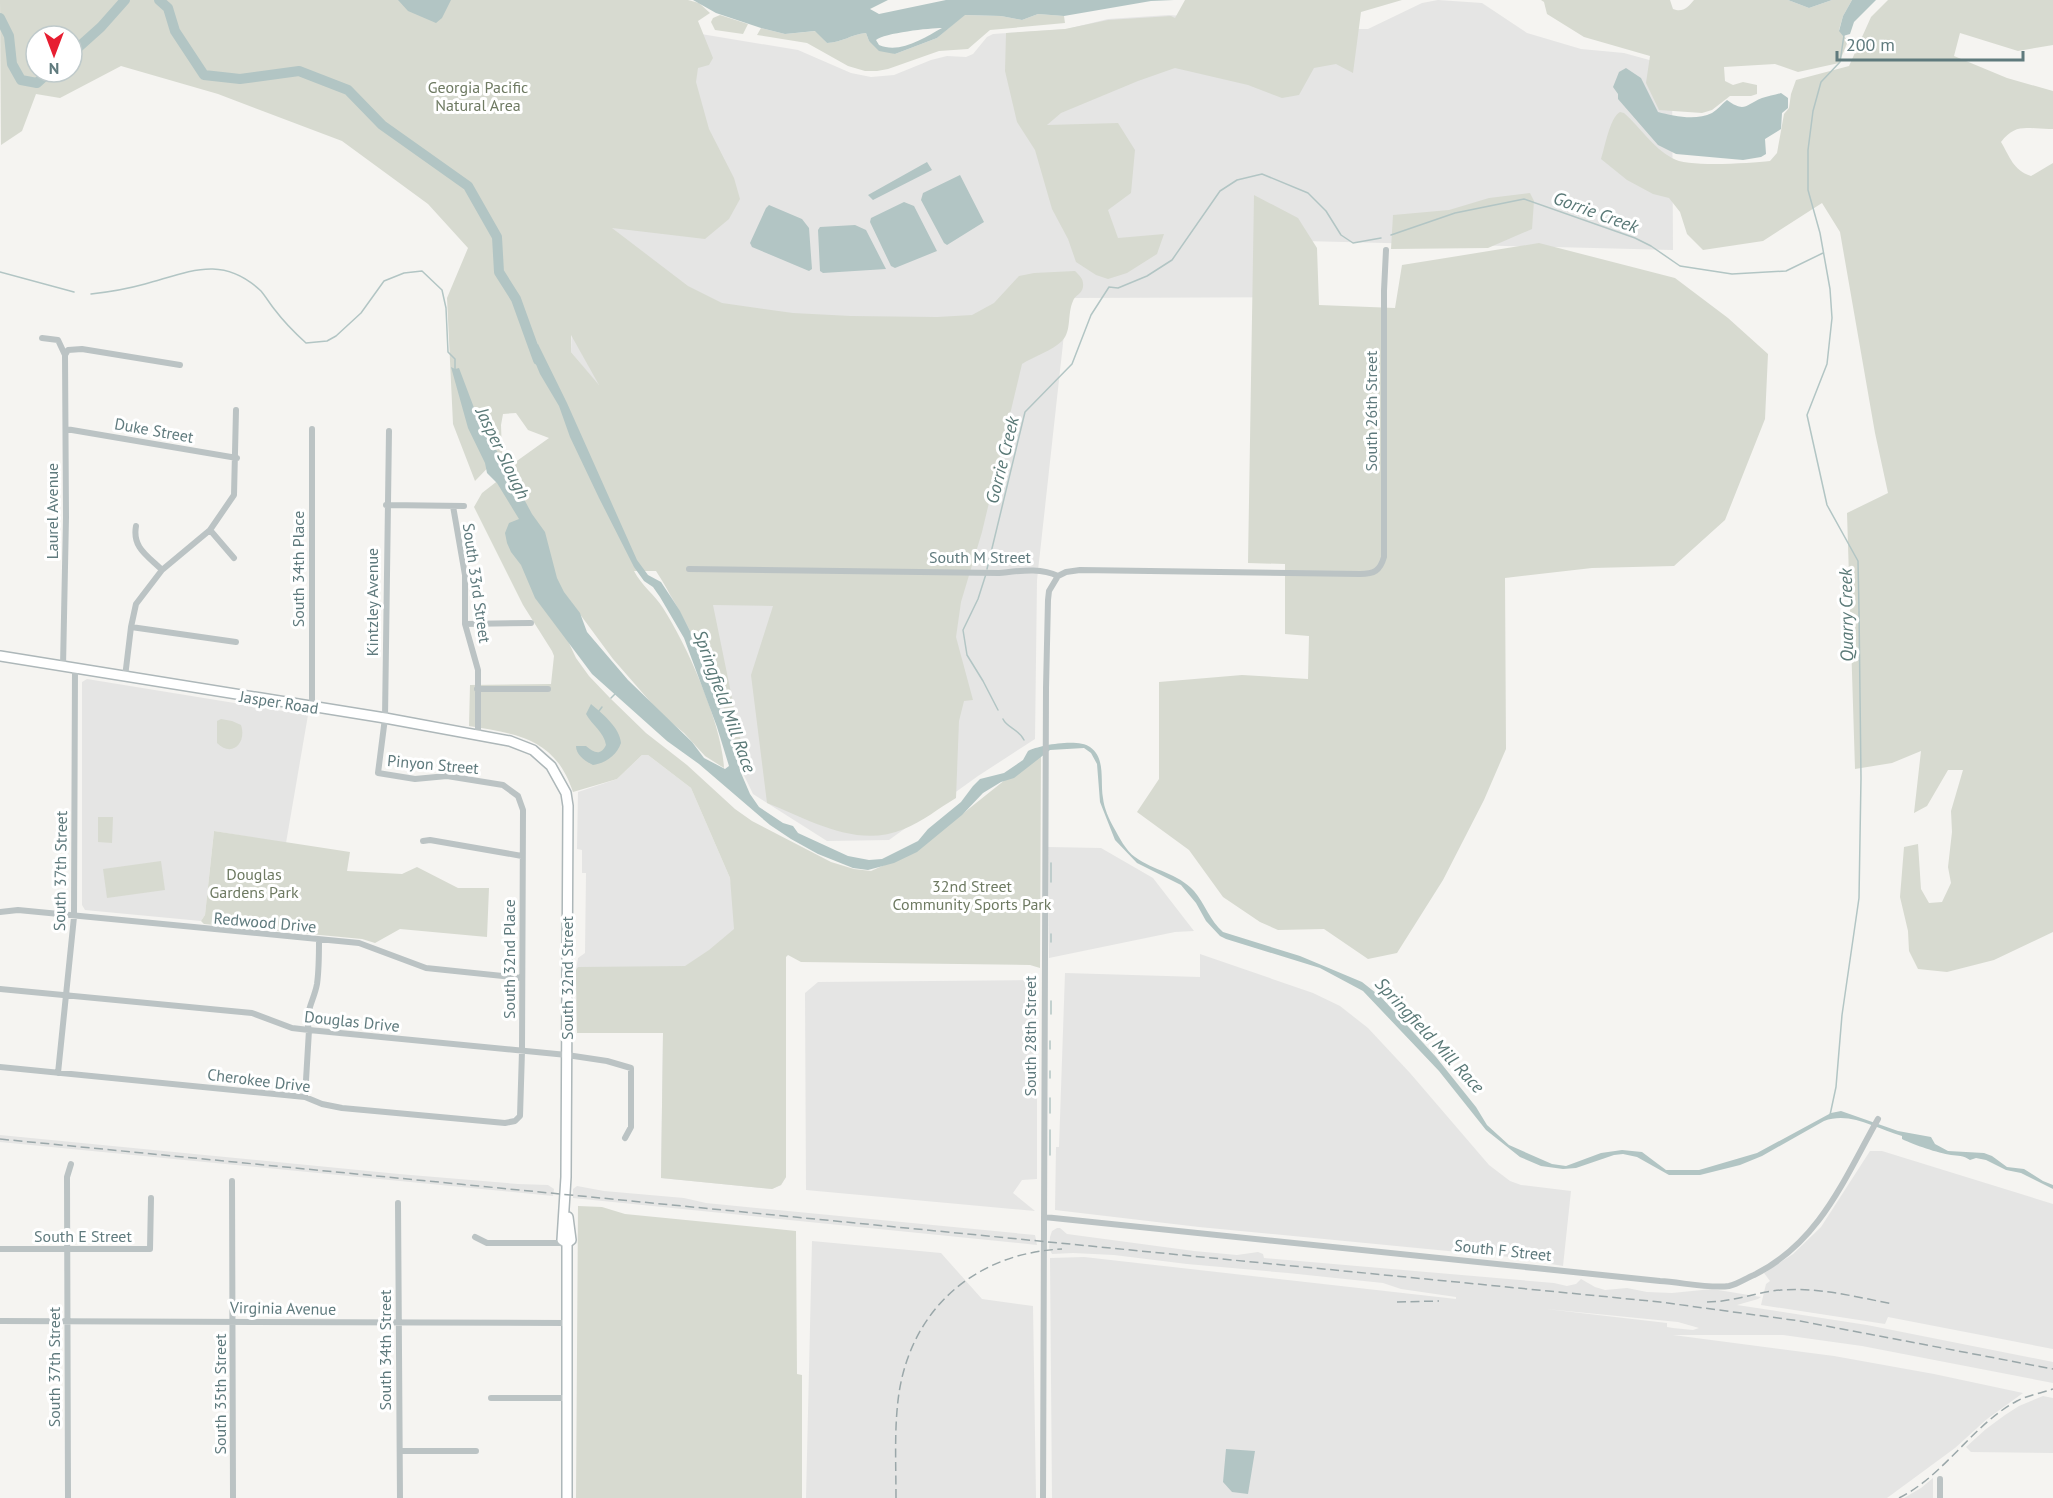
<svg xmlns="http://www.w3.org/2000/svg" width="2053" height="1498" font-family="'PT Sans',sans-serif">
  <rect width="100%" height="100%" fill="#f5f4f1"/>
  <!-- built -->
  <path fill="#e5e5e4" fill-rule="evenodd" d="M 1438,0 L 1482,3 L 1527,33 L 1581,49 L 1624,53 L 1653,61 L 1672,69 L 1673,250 L 1304,241 L 1306,297 L 1068,298 L 1037,580 L 1035,739 L 978,776 L 889,840 L 827,841 L 753,794 L 739,765 L 660,571 L 605,449 L 589,428 L 597,422 L 600,387 L 571,352 L 573,280 L 701,34 L 798,50 L 851,73 L 871,77 L 894,75 L 931,60 L 947,56 L 966,57 L 973,54 L 987,37 L 993,34 L 1067,29 L 1108,19 L 1169,15 L 1352,29 L 1368,29 L 1422,3 Z
    M 87,679 L 308,715 L 286,843 L 214,831 L 205,915 L 201,921 L 85,910 L 82,905 L 82,682 Z
    M 642,755 L 648,755 L 691,788 L 730,878 L 786,1177 L 781,1185 L 772,1189 L 661,1178 L 663,1033 L 577,1033 L 576,970 L 578,958 L 585,953 L 586,873 L 582,873 L 582,850 L 577,849 L 578,792 L 617,779 Z
    M 1048,847 L 1101,848 L 1153,878 L 1194,931 L 1175,932 L 1049,958 Z
    M 1200,954 L 1313,993 L 1340,1006 L 1368,1028 L 1410,1073 L 1489,1165 L 1510,1181 L 1521,1185 L 1571,1191 L 1563,1266 L 1510,1257 L 1199,1227 L 1055,1210 L 1056,1147 L 1059,1147 L 1065,973 L 1200,977 Z
    M 1037,980 L 1037,1179 L 1022,1180 L 1013,1193 L 1035,1211 L 806,1190 L 805,993 L 818,982 Z
    M 0,1135 L 399,1174 L 518,1184 L 548,1185 L 554,1189 L 553,1196 L 0,1142 Z
    M 1870,1151 L 1882,1151 L 2053,1204 L 2053,1349 L 1888,1317 L 1885,1324 L 1761,1305 L 1766,1284 L 1770,1281 L 1764,1273 L 1793,1254 L 1821,1227 Z
    M 577,1186 L 604,1191 L 684,1198 L 706,1203 L 1035,1235 L 1037,1245 L 573,1198 L 573,1189 Z
    M 1057,1228 L 1060,1228 L 1067,1234 L 1194,1251 L 1237,1255 L 1258,1252 L 1263,1254 L 1264,1258 L 1554,1283 L 1567,1286 L 1576,1284 L 1581,1279 L 1595,1287 L 1605,1290 L 1627,1288 L 1647,1292 L 1672,1293 L 1712,1289 L 1761,1297 L 1758,1299 L 1737,1305 L 1867,1325 L 2053,1362 L 2053,1383 L 1862,1346 L 1783,1335 L 1673,1335 L 1834,1356 L 1934,1374 L 2023,1393 L 1987,1419 L 1955,1448 L 1887,1498 L 1052,1498 L 1050,1258 L 1084,1257 L 1456,1299 L 1456,1297 L 1401,1289 L 1383,1283 L 1288,1273 L 1187,1264 L 1114,1255 L 1073,1253 L 1052,1254 L 1049,1248 L 1050,1237 L 1052,1231 ZM 1546,1309 L 1678,1322 L 1699,1328 L 1693,1330 L 1673,1328 L 1667,1327 L 1667,1323 Z
    M 812,1241 L 941,1253 L 982,1299 L 1033,1306 L 1036,1498 L 806,1498 Z
    M 2043,1396 L 2053,1398 L 2053,1453 L 1971,1452 L 1966,1447 L 1986,1429 L 2005,1415 L 2019,1406 Z
    M 1933,1478 L 1933,1498 L 1904,1498 L 1921,1488 Z"/>
  <!-- green -->
  <path fill="#d7dad0" fill-rule="evenodd" d="M 0,0 L 688,0 L 699,3 L 710,13 L 698,21 L 713,58 L 709,65 L 698,68 L 696,82 L 709,129 L 734,178 L 740,199 L 729,219 L 705,239 L 612,228 L 688,286 L 722,303 L 793,313 L 851,316 L 937,317 L 972,315 L 994,303 L 1019,276 L 1034,273 L 1075,271 C 1080,276 1084,279 1083,287 C 1082,294 1075,295 1073,301 C 1067,314 1072,331 1062,341 C 1053,350 1033,357 1022,364 L 982,532 L 961,602 L 956,637 L 973,700 L 964,701 L 959,721 L 956,798 C 939,808 922,822 904,829 C 857,849 810,820 767,803 L 751,675 L 773,606 L 713,605 L 741,742 L 736,744 C 718,684 689,623 656,571 L 634,571 C 641,585 655,595 663,608 C 687,645 722,724 724,768 L 705,756 L 684,733 L 661,714 L 613,659 L 568,598 L 568,641 L 576,658 L 589,676 L 610,698 L 646,733 L 687,765 L 735,809 L 752,821 L 831,862 L 854,869 L 871,871 L 916,851 L 1041,751 L 1040,968 L 1030,965 L 801,962 L 788,955 L 786,957 L 786,1177 L 781,1185 L 772,1189 L 661,1178 L 663,1033 L 577,1033 L 576,970 L 578,967 L 685,966 L 709,950 L 734,929 L 730,878 L 691,788 L 648,755 L 642,755 L 617,779 L 573,792 C 555,738 518,734 469,726 L 470,685 L 551,684 L 554,656 L 552,651 L 523,605 L 474,507 L 482,493 L 514,468 L 514,463 L 549,438 L 528,430 L 516,413 L 503,414 L 501,425 L 502,453 L 475,481 L 453,424 L 447,298 L 468,248 L 428,204 L 342,141 L 218,94 L 121,66 L 60,98 L 36,94 L 22,131 L 1,145 ZM 36,36 L 72,36 L 72,72 L 36,72 ZM 571,335 L 599,385 L 571,352 Z
    M 1185,0 L 1402,0 L 1361,12 L 1353,73 L 1336,64 L 1314,68 L 1299,95 L 1282,98 L 1248,85 L 1175,68 L 1138,81 L 1061,113 L 1047,125 L 1118,123 L 1135,150 L 1131,193 L 1108,210 L 1118,238 L 1164,234 L 1157,254 L 1127,273 L 1108,279 L 1096,275 L 1076,262 L 1068,239 L 1052,209 L 1035,150 L 1017,122 L 1005,71 L 1006,33 L 1065,29 L 1108,20 L 1171,16 L 1175,18 Z
    M 1541,0 L 1670,0 L 1673,9 C 1683,13 1688,7 1694,0 L 1788,0 L 1809,8 L 1832,0 L 1852,0 L 1843,16 L 1839,30 L 1848,41 L 1839,63 L 1798,72 L 1775,64 L 1724,67 L 1725,81 L 1733,85 L 1743,82 L 1757,85 L 1757,94 L 1751,96 L 1730,96 L 1712,110 L 1702,113 L 1659,110 L 1646,83 L 1650,56 L 1584,37 L 1547,14 L 1544,2 Z
    M 1888,0 L 2053,0 L 2053,45 L 2018,51 L 1960,33 L 1954,56 L 2007,78 L 2053,91 L 2053,129 C 2029,130 2017,121 2001,142 C 2010,157 2013,170 2031,176 L 2053,163 L 2053,932 L 1994,960 L 1947,972 L 1918,969 L 1909,951 L 1908,931 L 1900,897 L 1904,847 L 1918,844 L 1921,889 L 1929,903 L 1942,902 L 1951,883 L 1948,867 L 1952,832 L 1951,811 L 1963,770 L 1948,770 L 1927,806 L 1914,813 L 1921,751 L 1892,763 L 1855,769 L 1847,513 L 1888,493 L 1875,433 L 1840,232 L 1822,203 L 1763,241 L 1703,250 L 1687,234 L 1680,212 L 1669,198 L 1653,194 L 1627,180 L 1601,159 C 1605,147 1610,117 1620,112 L 1624,113 C 1640,127 1653,148 1672,158 C 1687,168 1750,163 1770,161 L 1777,153 L 1784,114 L 1789,108 L 1791,94 L 1796,80 L 1849,66 L 1871,17 Z
    M 1038,14 L 1064,16 L 1065,23 L 990,30 L 968,49 L 939,51 L 888,69 L 877,71 L 865,71 L 848,66 L 807,43 L 757,35 L 761,28 L 785,34 L 816,31 L 827,43 C 841,43 852,34 866,33 L 869,41 L 895,54 L 937,38 L 964,15 L 1001,16 L 1022,20 Z
    M 720,15 L 748,24 L 743,34 L 715,30 L 711,22 L 713,18 Z
    M 1530,193 L 1534,201 L 1532,229 L 1488,248 L 1391,249 L 1393,215 L 1449,210 L 1489,198 Z
    M 1254,195 L 1298,218 L 1317,248 L 1319,305 L 1395,308 L 1402,265 L 1539,243 L 1675,278 L 1728,318 L 1768,354 L 1765,419 L 1725,520 L 1674,566 L 1592,568 L 1505,578 L 1506,749 L 1484,800 L 1443,880 L 1397,953 L 1368,959 L 1324,929 L 1278,930 L 1260,922 L 1223,897 L 1189,850 L 1137,812 L 1159,779 L 1159,682 L 1242,675 L 1308,679 L 1309,636 L 1285,634 L 1285,564 L 1248,563 Z
    M 221,719 L 232,721 L 241,725 C 247,743 232,758 217,743 L 217,721 Z
    M 98,817 L 113,817 L 112,843 L 98,842 Z
    M 214,831 L 350,852 L 347,871 L 402,874 L 417,867 L 458,888 L 489,888 L 487,937 L 400,929 L 375,943 L 362,939 L 204,924 L 201,921 L 205,915 Z
    M 161,861 L 165,890 L 107,898 L 103,869 Z
    M 578,1206 L 602,1207 L 625,1214 L 796,1231 L 797,1374 L 802,1375 L 802,1498 L 576,1498 Z"/>
  <!-- water -->
  <path fill="#b2c5c4" fill-rule="evenodd" d="M 398,0 L 451,0 L 442,18 L 436,23 L 408,11 Z
    M 693,0 L 888,0 L 870,9 L 879,14 L 946,0 L 1174,0 L 1151,1 L 1064,16 L 1038,14 L 1022,20 L 1001,16 L 965,15 L 937,38 L 895,54 L 879,51 L 869,41 L 866,33 C 852,34 841,43 827,43 L 815,31 L 785,34 L 761,28 L 716,13 ZM 942,28 C 924,38 900,54 879,45 L 876,40 C 884,33 930,28 942,28 Z
    M 1788,0 L 1832,0 L 1809,8 Z
    M 1852,0 L 1876,0 L 1854,22 L 1850,34 L 1843,36 L 1839,31 L 1843,16 Z
    M 1626,68 L 1641,78 L 1658,112 C 1673,116 1696,121 1712,113 C 1717,110 1722,104 1727,100 C 1745,113 1745,105 1762,98 C 1768,96 1775,95 1781,93 L 1788,98 L 1788,108 L 1782,113 L 1781,129 L 1765,139 L 1766,154 L 1761,157 L 1743,160 L 1676,154 L 1658,145 L 1618,99 L 1618,94 L 1613,87 L 1619,72 Z
    M 927,162 L 932,170 L 873,200 L 868,195 Z
    M 960,175 L 984,222 L 947,245 L 944,243 L 921,200 L 923,193 Z
    M 904,202 L 914,206 L 937,251 L 895,268 L 891,266 L 870,222 L 871,218 Z
    M 769,205 L 802,219 L 809,228 L 812,269 L 809,271 L 752,247 L 750,243 L 766,208 Z
    M 855,225 L 866,230 L 886,269 L 823,273 L 820,271 L 818,230 L 820,227 Z
    M 538,344 L 567,403 L 637,560 L 648,575 L 661,582 L 680,611 L 692,635 L 706,676 L 729,729 L 741,773 L 750,794 L 759,807 L 783,823 L 793,826 L 798,833 L 848,856 L 869,860 L 882,859 L 918,841 L 928,829 L 961,802 L 973,786 L 980,779 L 1004,773 L 1023,760 L 1028,751 C 1039,745 1078,738 1090,747 C 1106,758 1100,781 1103,798 C 1104,808 1109,819 1114,828 C 1119,837 1126,851 1135,857 C 1154,871 1178,873 1194,891 C 1205,904 1210,921 1223,932 L 1300,956 L 1362,982 L 1381,997 L 1436,1057 L 1476,1107 L 1487,1125 L 1509,1145 L 1552,1164 L 1566,1166 L 1601,1153 L 1622,1150 L 1642,1152 L 1666,1170 L 1699,1170 L 1757,1153 L 1831,1113 L 1841,1111 L 1898,1131 L 1931,1137 L 1935,1144 L 1948,1151 L 1984,1153 L 1992,1156 L 2007,1167 L 2024,1169 L 2043,1181 L 2053,1185 L 2053,1189 L 2021,1173 L 2006,1170 L 1986,1160 L 1976,1158 L 1970,1160 C 1963,1155 1958,1156 1951,1155 C 1938,1153 1914,1145 1902,1139 L 1902,1136 C 1876,1129 1851,1111 1824,1121 L 1762,1156 L 1740,1165 L 1700,1175 L 1669,1175 L 1637,1157 L 1623,1154 L 1614,1155 L 1576,1168 L 1563,1169 L 1541,1166 L 1520,1157 L 1486,1130 L 1439,1071 L 1363,991 L 1320,968 L 1226,939 L 1220,936 L 1206,921 L 1196,903 L 1181,885 L 1137,863 L 1115,840 L 1100,802 L 1097,764 L 1091,753 L 1084,748 L 1050,750 L 1014,778 L 1001,782 L 983,793 L 962,815 L 917,852 L 894,863 L 868,870 L 853,868 L 818,854 L 791,839 L 770,825 L 699,764 L 667,741 L 592,674 L 535,598 L 521,565 L 511,552 L 507,543 L 505,533 L 509,523 L 519,519 L 497,483 L 487,473 L 485,463 L 468,428 L 451,367 L 455,369 L 459,368 L 482,429 L 503,460 L 532,514 L 545,532 L 557,578 L 564,592 L 580,613 L 587,632 L 628,680 L 692,742 L 704,758 L 725,769 L 729,766 L 717,727 L 684,638 L 660,597 L 653,587 L 644,581 L 634,567 L 599,498 L 570,437 L 559,406 L 540,374 L 530,350 Z
    M 591,704 C 603,714 620,728 621,743 C 617,755 606,763 593,765 C 585,761 576,755 576,746 L 586,746 C 594,753 601,756 606,745 C 604,732 592,725 586,714 Z
    M 1226,1449 L 1255,1451 L 1248,1494 L 1232,1492 L 1223,1482 Z"/>
  <g fill="none" stroke-linecap="round" stroke-linejoin="round">
    <!-- stream -->
    <path stroke="#b2c5c4" stroke-width="1.5" d="M 1391,235 L 1455,213 L 1524,199 L 1635,238 L 1651,246 L 1680,266 L 1732,274 L 1786,271 L 1823,253
      M 0,272 L 74,292
      M 91,294 C 109,292 127,289 145,284 C 189,272 222,254 261,291 C 266,297 270,304 275,310 C 284,322 295,333 306,343 L 327,341 L 336,336 L 361,313 L 384,281 L 404,273 L 422,271 L 442,290 L 446,308 L 448,352 L 455,359 L 455,369
      M 987,569 L 1025,412 L 1072,364 L 1091,315 L 1109,287 L 1118,288 L 1147,276 L 1172,260 L 1220,191 L 1237,180 L 1262,174 L 1308,193 L 1326,211 L 1341,235 L 1353,243 L 1381,238
      M 986,574 L 978,599 L 963,630 L 967,655 L 983,681 L 998,710
      M 611,698 L 615,694
      M 599,711 L 602,707
      M 1003,719 C 1007,728 1019,729 1024,740
      M 1051,863 L 1051,882
      M 1051,934 L 1051,942
      M 1051,1001 L 1051,1014
      M 1050,1049 L 1050,1041
      M 1050,1071 L 1050,1078
      M 1050,1098 L 1050,1113
      M 1830,1115 L 1836,1087 L 1842,1015 L 1859,898 L 1861,778 L 1859,611 L 1858,561 L 1827,505 L 1807,415 L 1827,364 L 1832,318 L 1830,289 L 1820,233 L 1808,190 L 1808,150 L 1813,111 L 1821,82 L 1840,62 L 1844,35
      M 1050,1130 L 1050,1155"/>
    <!-- river -->
    <path stroke="#b2c5c4" stroke-width="10" d="M 159,0 L 168,8 L 175,31 L 204,75 L 240,79 L 299,71 L 348,90 L 382,125 L 468,186 L 497,237 L 499,272 L 516,299 L 538,360
      M 0,18 L 9,36 L 12,64 L 21,80 L 37,83 L 49,72
      M 72,53 L 101,27 L 125,0"/>
    <defs>
      <path id="secondary" d="M 0,656 L 385,718 L 510,741 L 533,750 L 551,766 L 566,793 L 568,806 L 566,1177 L 562,1240 L 567,1243
        M 567,1498 L 567,1243 L 571,1240 L 568,1217"/>
    </defs>
    <!-- secondary casing -->
    <use href="#secondary" stroke="#adb7b9" stroke-width="12"/>
    <!-- street -->
    <path stroke="#bbc3c4" stroke-width="6" d="M 42,338 L 58,340 L 65,355 L 68,350 L 82,349 L 180,365
      M 66,429 L 237,458
      M 312,429 L 312,707
      M 386,505 L 464,506
      M 453,506 L 465,575 L 465,624 L 478,670 L 478,735
      M 136,526 C 132,548 148,556 162,570
      M 210,530 L 234,558
      M 689,569 L 999,573 C 1019,571 1040,567 1058,576 L 1066,572 L 1080,570 L 1360,574 C 1374,574 1380,571 1384,557 L 1384,291 L 1386,250
      M 465,624 L 531,623
      M 131,627 L 236,642
      M 63,667 L 66,517 L 65,355
      M 125,677 L 131,627 L 136,604 L 162,570 L 210,530 L 234,495 L 236,410
      M 477,689 L 548,689
      M 423,841 L 430,840 L 522,856
      M 0,912 L 18,910 L 359,943 L 426,968 L 522,978
      M 0,989 L 252,1013 L 292,1028 L 309,1030 L 567,1055 L 607,1061 L 631,1068 L 631,1127 L 625,1138
      M 0,1067 L 305,1097 L 322,1104 L 342,1108 L 505,1123 L 515,1121 L 520,1116 L 522,1051 L 523,810 L 518,796 L 503,785 L 447,776 L 415,779 L 378,773 L 385,718 L 389,431
      M 58,1073 L 74,917 L 75,669
      M 305,1097 L 309,1030 C 304,1012 314,1001 317,984 C 319,970 319,955 319,941
      M 232,1181 L 233,1498
      M 398,1203 L 400,1498
      M 1044,1217 L 1660,1281 C 1680,1282 1710,1289 1729,1286 C 1738,1284 1746,1278 1754,1275 C 1820,1242 1844,1179 1878,1119
      M 475,1237 L 487,1243 L 567,1243
      M 0,1249 L 150,1249 L 151,1198
      M 0,1321 L 566,1323
      M 491,1398 L 566,1398
      M 400,1451 L 476,1451
      M 68,1498 L 67,1177 L 71,1164
      M 1043,1498 L 1046,688 L 1048,600 L 1049,591 L 1058,576
      M 1940,1498 L 1940,1479"/>
    <!-- secondary -->
    <use href="#secondary" stroke="#fff" stroke-width="9"/>
    <!-- rail -->
    <path stroke="#9aa7a9" stroke-width="1.5" stroke-dasharray="9 4.5" stroke-linecap="butt" d="M 0,1139 L 1660,1302 L 1800,1321 L 2053,1369
      M 1397,1302 L 1439,1301
      M 1707,1302 C 1733,1302 1756,1292 1781,1290 C 1819,1287 1856,1297 1893,1304
      M 896,1498 C 896,1463 894,1427 899,1393 C 912,1308 976,1253 1062,1249
      M 1899,1498 C 1945,1475 1972,1425 2017,1401 C 2028,1395 2042,1393 2053,1389"/>
  </g>
  <g text-anchor="middle" dominant-baseline="central" stroke-width="6" stroke-linejoin="round" paint-order="stroke">
    <!-- park labels -->
    <g font-size="16" fill="#6e7a62" stroke="#fff">
      <text x="478" y="87">Georgia Pacific<tspan x="478" dy="18">Natural Area</tspan></text>
      <text x="254" y="874">Douglas<tspan x="254" dy="18">Gardens Park</tspan></text>
      <text x="972" y="886">32nd Street<tspan x="972" dy="18">Community Sports Park</tspan></text>
    </g>
    <!-- street labels -->
    <g font-size="16" fill="#5f7a7d" stroke="#fff">
      <text transform="translate(1371 411) rotate(-90)">South 26th Street</text>
      <text transform="translate(154 430) rotate(10)">Duke Street</text>
      <text transform="translate(52 511) rotate(-90)">Laurel Avenue</text>
      <text x="980" y="557">South M Street</text>
      <text transform="translate(298 569) rotate(-90)">South 34th Place</text>
      <text transform="translate(477 583) rotate(82)">South 33rd Street</text>
      <text transform="translate(372 602) rotate(-90)">Kintzley Avenue</text>
      <text transform="translate(279 702) rotate(9)">Jasper Road</text>
      <text transform="translate(433 764) rotate(5)">Pinyon Street</text>
      <text transform="translate(60 871) rotate(-89)">South 37th Street</text>
      <text transform="translate(265 922) rotate(5)">Redwood Drive</text>
      <text transform="translate(509 959) rotate(-90)">South 32nd Place</text>
      <text transform="translate(567 978) rotate(-90)">South 32nd Street</text>
      <text transform="translate(352 1021) rotate(6)">Douglas Drive</text>
      <text transform="translate(1030 1036) rotate(-90)">South 28th Street</text>
      <text transform="translate(259 1080) rotate(7)">Cherokee Drive</text>
      <text x="83" y="1236">South E Street</text>
      <text transform="translate(1503 1250) rotate(6)">South F Street</text>
      <text transform="translate(283 1308) rotate(1)">Virginia Avenue</text>
      <text transform="translate(385 1350) rotate(-90)">South 34th Street</text>
      <text transform="translate(54 1367) rotate(-90)">South 37th Street</text>
      <text transform="translate(220 1394) rotate(-90)">South 35th Street</text>
    </g>
    <!-- water labels -->
    <g font-size="18" font-style="italic" fill="#5a7977" stroke="#fff">
      <text transform="translate(1596 212) rotate(20)">Gorrie Creek</text>
      <text transform="translate(503 453) rotate(64)">Jasper Slough</text>
      <text transform="translate(1002 460) rotate(-76)">Gorrie Creek</text>
      <text transform="translate(1846 615) rotate(-91)">Quarry Creek</text>
      <text transform="translate(725 701) rotate(70)">Springfield Mill Race</text>
      <text transform="translate(1430 1035) rotate(47)">Springfield Mill Race</text>
    </g>
  </g>
  <!-- north arrow -->
  <g transform="translate(54 54) rotate(180)"><circle r="28" fill="#ffffff" stroke="#bfcacb" stroke-width="1.5"/>
  <path d="M0-4.5L10 22L0 15L-10 22Z" fill="#e71e31"/>
  <text y="-9" font-size="16" font-weight="bold" text-anchor="middle" fill="#5f7a7d">N</text>
  </g>
  <!-- scale -->
  <path d="M1837 51v9h186v-9" fill="none" stroke="#5f7a7d" stroke-width="3"/>
  <text x="1846" y="51" font-size="18" fill="#5f7a7d" stroke="#ffffff" stroke-width="4.5" paint-order="stroke">200 m</text>
</svg>
